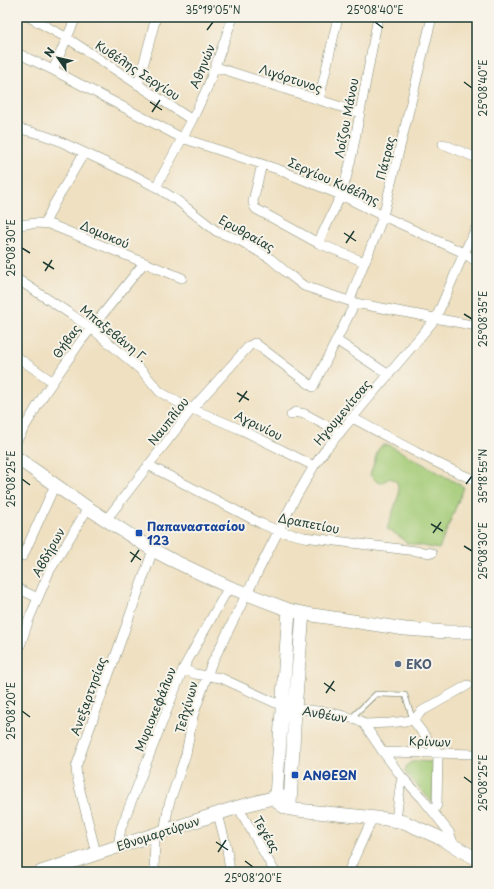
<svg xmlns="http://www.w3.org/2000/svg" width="494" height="889" font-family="'Playpen Sans',sans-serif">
  <rect width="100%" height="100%" fill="#f7f3e8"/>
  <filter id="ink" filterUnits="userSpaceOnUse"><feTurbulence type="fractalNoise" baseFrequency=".025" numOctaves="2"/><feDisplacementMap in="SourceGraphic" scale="8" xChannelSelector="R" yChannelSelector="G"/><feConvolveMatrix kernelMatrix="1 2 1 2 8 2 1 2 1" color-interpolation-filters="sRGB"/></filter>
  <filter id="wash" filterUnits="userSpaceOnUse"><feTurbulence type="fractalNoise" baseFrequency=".012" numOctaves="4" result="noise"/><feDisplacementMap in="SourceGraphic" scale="16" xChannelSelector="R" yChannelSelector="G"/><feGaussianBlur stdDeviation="0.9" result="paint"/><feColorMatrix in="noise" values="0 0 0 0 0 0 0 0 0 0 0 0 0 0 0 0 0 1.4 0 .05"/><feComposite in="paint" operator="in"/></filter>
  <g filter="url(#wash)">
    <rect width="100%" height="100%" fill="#efe0c1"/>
    <!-- green -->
    <path fill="#a3cb76" stroke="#618455" d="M 382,445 L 389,445 L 464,487 L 439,549 L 406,543 L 402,538 L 387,529 L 399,494 L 397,482 L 390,478 L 381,483 L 377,482 L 370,475 L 378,450 Z
      M 417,761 L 433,762 L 433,801 L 432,802 L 405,772 C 406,764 409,762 417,761 Z"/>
  </g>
  <g filter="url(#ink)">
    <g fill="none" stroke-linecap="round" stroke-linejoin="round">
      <defs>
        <path id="lane" d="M 352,717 L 376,694 L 405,695 L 413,720"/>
        <path id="street" d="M 29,17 L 67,38 L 192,120
          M 17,53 L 53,70 L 182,138 L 277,169 L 341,195 L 383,216 L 464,253 L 477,262
          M 216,67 L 360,113
          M 53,70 L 76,17
          M 138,85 L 156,17
          M 319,100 L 338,17
          M 17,128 L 43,135 L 57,140 L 135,176 L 156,187 L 178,201 L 216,231 L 239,240 L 271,259 L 287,273 L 304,286 L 355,303 L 477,326
          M 443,144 L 477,158
          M 262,164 L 253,201 L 254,206 L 256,209 L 318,243 L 364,262
          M 156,187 L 192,120 L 208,86 L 233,17
          M 45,223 L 54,204 L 84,153
          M 17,225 L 37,223 L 49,224 L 182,278
          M 318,243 L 341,195 L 346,179 L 352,155 L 378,17
          M 17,279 L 72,315 L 96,332 L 142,371 L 160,392 L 181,404 L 242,430 L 314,466
          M 350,301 C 359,272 373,245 383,216 L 432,17
          M 336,340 L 389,375
          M 17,357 L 53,382
          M 291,415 L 295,412 L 305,414 L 340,433
          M 353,418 C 393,440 434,463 477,481
          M 17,440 L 45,393 L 81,341 L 144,263
          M 148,465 L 262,524 L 279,531 L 304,537 L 432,553
          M 106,520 L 192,409 L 249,346 L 255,343 L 313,387 L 355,303
          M 23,556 L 55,485
          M 17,588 L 38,598
          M 17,655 L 29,619 L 49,572 L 88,508
          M 183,669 L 195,674 L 221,678 L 282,706 L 295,709 L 329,712 L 359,720 L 364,724 L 383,752 L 402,777 L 422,798 L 449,832 L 452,840 L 452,844
          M 413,720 L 438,753 L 437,805 L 433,811
          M 364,724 L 390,723 L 413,720 L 422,711 L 468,685
          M 383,752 L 477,754
          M 238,807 L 275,872
          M 218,814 L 227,849 L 230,872
          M 396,820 L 400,788 L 402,777
          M 164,832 L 169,804 L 186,754 L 193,716 L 211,665 L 292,504 L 314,466 L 326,449 L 436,318 L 464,253 L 477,226
          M 118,846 L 121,828 L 183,669 L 199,640 L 229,587
          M 96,853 L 77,778 L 76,767 L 153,550
          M 154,872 L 155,835
          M 348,872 L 373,817"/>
        <path id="secondary" d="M 17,458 L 88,508 L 153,550 L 172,560 L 229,587 L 289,610 L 313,615 L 405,629 L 447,632 L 477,632
          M 289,610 L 276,797 C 278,807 289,809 297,810 L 386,819 L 404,822 L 438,837 L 477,859
          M 290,805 L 295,709 L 303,613
          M 41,872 L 238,807 L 276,797 L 290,797"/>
      </defs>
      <!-- lane casing -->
      <use href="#lane" stroke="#878e7a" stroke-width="6"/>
      <!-- street casing -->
      <use href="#street" stroke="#878e7a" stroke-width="10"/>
      <!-- secondary casing -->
      <use href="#secondary" stroke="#878e7a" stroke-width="14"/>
      <!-- lane -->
      <use href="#lane" stroke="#fff" stroke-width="4.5"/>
      <!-- street -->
      <use href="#street" stroke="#fff" stroke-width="9"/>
      <!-- secondary -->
      <use href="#secondary" stroke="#fff" stroke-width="13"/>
    </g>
  </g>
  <!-- ticks -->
  <path fill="none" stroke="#1f3d34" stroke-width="1.5" d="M 375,22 L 383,28M 207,30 L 213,22M 464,82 L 472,88M 150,102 L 162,110M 152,112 L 160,100M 344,233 L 356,241M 346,243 L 354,231M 22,248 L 30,253M 43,262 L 54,269M 45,271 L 52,260M 464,314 L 472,319M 237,393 L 249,400M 239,402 L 247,391M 22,479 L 30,485M 466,484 L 472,476M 431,524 L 443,531M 433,533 L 441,522M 464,546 L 472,551M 130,552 L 141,560M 131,562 L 139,550M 324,683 L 335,691M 326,693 L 334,681M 22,711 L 30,717M 464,777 L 472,783M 216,842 L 228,850M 218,852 L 226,840M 245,861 L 253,867"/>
  <!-- markers -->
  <g fill="#1a4fb4" stroke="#f7f3e8" stroke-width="1.5">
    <rect x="135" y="529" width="8" height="8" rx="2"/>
    <rect x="291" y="771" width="8" height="8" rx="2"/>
  </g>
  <circle fill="#5c6f8a" stroke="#f7f3e8" stroke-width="1.5" cx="398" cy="664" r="4"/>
  <g text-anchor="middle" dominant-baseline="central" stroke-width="4" stroke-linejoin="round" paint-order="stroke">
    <!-- street labels -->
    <g font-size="12" fill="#1f3d34" stroke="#f7f3e8">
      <text transform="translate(202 66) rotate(-68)">Αθηνών</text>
      <text transform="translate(138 70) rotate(33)">Κυβέλης Σεργίου</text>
      <text transform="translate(291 78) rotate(18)">Λιγόρτυνος</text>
      <text transform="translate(346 118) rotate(-79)">Λοίζου Μάνου</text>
      <text transform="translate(385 158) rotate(-76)">Πάτρας</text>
      <text transform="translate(334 181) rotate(24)">Σεργίου Κυβέλης</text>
      <text transform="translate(247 233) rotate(29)">Ερυθραίας</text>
      <text transform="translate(105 234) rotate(23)">Δομοκού</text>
      <text transform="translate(114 333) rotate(39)">Μπαξεβάνη Γ.</text>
      <text transform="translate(66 341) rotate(-55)">Θήβας</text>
      <text transform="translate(342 412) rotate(-50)">Ηγουμενίτσας</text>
      <text transform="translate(168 421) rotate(-52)">Ναυπλίου</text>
      <text transform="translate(259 425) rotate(26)">Αγρινίου</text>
      <text transform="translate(309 523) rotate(11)">Δραπετίου</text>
      <text transform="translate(48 552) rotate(-61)">Αβδήρων</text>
      <text transform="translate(88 696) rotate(-70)">Ανεξαρτησίας</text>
      <text transform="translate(186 707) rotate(-74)">Τελχίνων</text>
      <text transform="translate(155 709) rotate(-68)">Μυριοκεφάλων</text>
      <text transform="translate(325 714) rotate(10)">Ανθέων</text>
      <text transform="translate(430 741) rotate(2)">Κρίνων</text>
      <text transform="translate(158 833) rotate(-18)">Εθνομαρτύρων</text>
      <text transform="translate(267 834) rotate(60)">Τεγέας</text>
    </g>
    <!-- transit labels -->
    <g font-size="12" font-weight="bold" fill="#164399" stroke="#f7f3e8" text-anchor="start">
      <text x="147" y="526">Παπαναστασίου<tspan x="147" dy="14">123</tspan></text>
      <text x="303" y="775">ΑΝΘΕΩΝ</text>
    </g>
    <!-- service labels -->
    <g font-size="12" font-weight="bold" fill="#4e5e75" stroke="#f7f3e8" text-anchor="start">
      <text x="406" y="664">EKO</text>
    </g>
  </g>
  <!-- margin -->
  <rect width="494" height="889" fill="none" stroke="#f7f3e8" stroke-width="44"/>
  <!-- north arrow -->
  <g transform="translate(58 58) rotate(304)" stroke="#f7f3e8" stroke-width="3" paint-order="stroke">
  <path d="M0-3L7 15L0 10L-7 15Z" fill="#1f3d34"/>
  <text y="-6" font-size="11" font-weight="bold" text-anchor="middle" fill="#1f3d34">N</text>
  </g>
  <rect x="22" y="22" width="450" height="845" fill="none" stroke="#1f3d34" stroke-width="1.5"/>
  <g font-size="10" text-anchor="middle" fill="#1f3d34">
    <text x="213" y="14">35°19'05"N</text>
    <text x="375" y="14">25°08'40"E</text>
    <text transform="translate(483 88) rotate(-90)" y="4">25°08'40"E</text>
    <text transform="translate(11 248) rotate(-90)" y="4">25°08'30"E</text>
    <text transform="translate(483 319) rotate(-90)" y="4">25°08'35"E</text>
    <text transform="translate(483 476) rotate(-90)" y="4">35°18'55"N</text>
    <text transform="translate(11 479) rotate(-90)" y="4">25°08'25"E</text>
    <text transform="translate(483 551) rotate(-90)" y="4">25°08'30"E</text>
    <text transform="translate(11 711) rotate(-90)" y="4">25°08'20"E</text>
    <text transform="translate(483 783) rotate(-90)" y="4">25°08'25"E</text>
    <text x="253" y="882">25°08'20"E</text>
  </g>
</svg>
